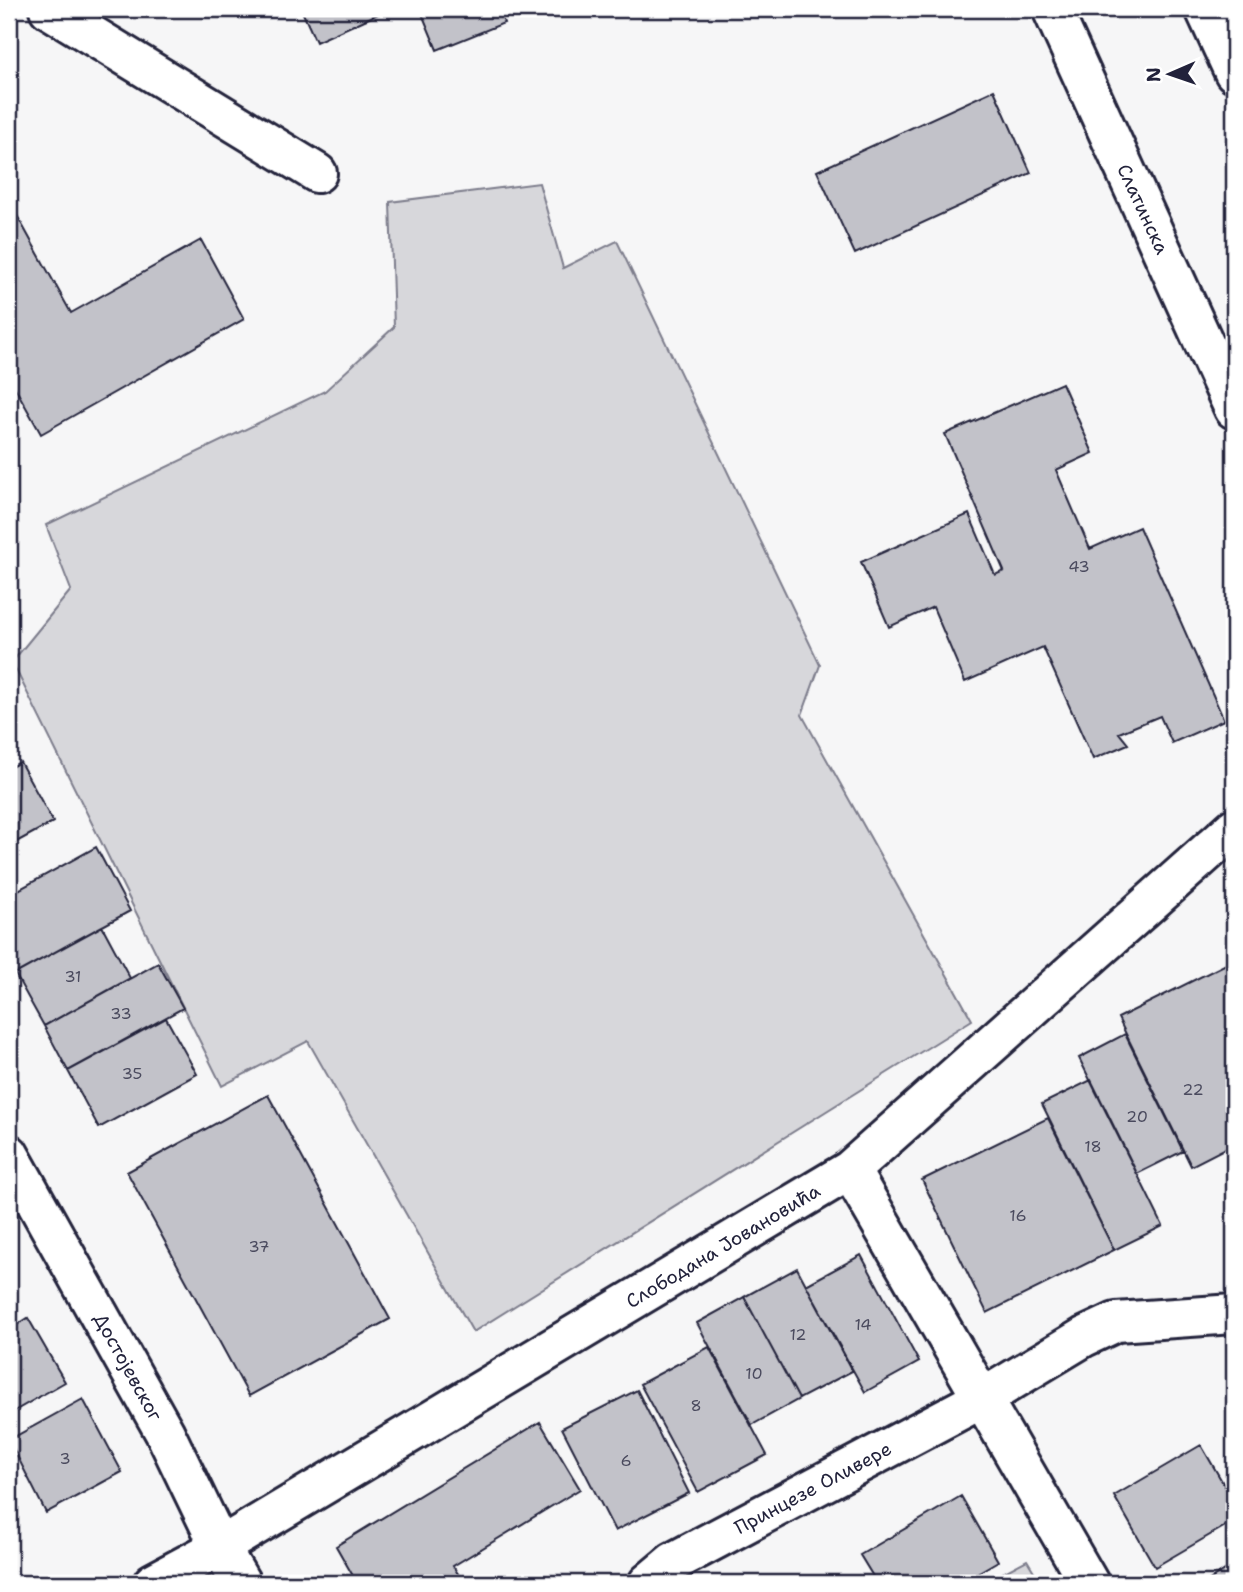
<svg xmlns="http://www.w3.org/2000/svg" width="1243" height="1592" font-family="'Shantell Sans',sans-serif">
  <rect width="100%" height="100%" fill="#f6f6f7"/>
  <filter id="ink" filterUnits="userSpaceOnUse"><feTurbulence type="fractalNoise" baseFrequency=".0143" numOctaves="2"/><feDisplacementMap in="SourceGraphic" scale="14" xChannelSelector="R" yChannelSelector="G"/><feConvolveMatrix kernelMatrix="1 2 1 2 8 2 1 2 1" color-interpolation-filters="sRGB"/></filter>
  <g filter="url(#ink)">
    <!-- green -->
    <path fill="#d7d7db" stroke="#7c7c8b" stroke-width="2" d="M 539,183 L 563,268 L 617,241 L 820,665 L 802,715 L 972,1020 L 473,1332 L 308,1041 L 222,1086 L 12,662 L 71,590 L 46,525 L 325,391 L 394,327 L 390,202 Z
      M 1027,1560 L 1041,1583 L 984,1583 Z"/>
    <!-- building -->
    <path fill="#c2c2c9" stroke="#22223b" stroke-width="2" d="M 301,9 L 389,9 L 316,42 Z
      M 420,9 L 499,9 L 504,23 L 437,50 Z
      M 994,90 L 1031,173 L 855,254 L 817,171 Z
      M 9,201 L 71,313 L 201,240 L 244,319 L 41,434 L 9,377 Z
      M 1062,383 L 1093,453 L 1056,470 L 1090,549 L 1139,527 L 1224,720 L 1172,743 L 1160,716 L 1119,733 L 1128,744 L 1093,759 L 1043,647 L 965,682 L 933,607 L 889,627 L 861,562 L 969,514 L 995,575 L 1004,571 L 945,434 Z
      M 20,762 L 53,822 L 9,846 L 9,768 Z
      M 96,847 L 130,911 L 15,974 L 9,963 L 9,895 Z
      M 102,926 L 130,978 L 44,1026 L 15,974 Z
      M 1234,960 L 1234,1144 L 1191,1166 L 1118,1018 Z
      M 158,963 L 183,1008 L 68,1071 L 44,1026 Z
      M 166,1018 L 197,1074 L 99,1128 L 68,1071 Z
      M 1125,1034 L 1183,1151 L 1137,1174 L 1079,1058 Z
      M 1091,1080 L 1163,1226 L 1114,1250 L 1042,1104 Z
      M 268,1095 L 390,1319 L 249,1396 L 127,1172 Z
      M 1048,1118 L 1114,1250 L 987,1313 L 922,1180 Z
      M 861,1255 L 919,1362 L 865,1392 L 806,1285 Z
      M 797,1268 L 852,1371 L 799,1399 L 744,1297 Z
      M 744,1297 L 799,1399 L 752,1425 L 697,1323 Z
      M 28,1318 L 65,1382 L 9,1414 L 9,1330 Z
      M 709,1347 L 767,1455 L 698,1492 L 640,1384 Z
      M 637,1390 L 689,1493 L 615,1531 L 562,1428 Z
      M 83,1399 L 122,1472 L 46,1513 L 9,1440 Z
      M 540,1422 L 580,1489 L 453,1566 L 464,1583 L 357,1583 L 336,1546 Z
      M 1201,1445 L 1234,1502 L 1234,1521 L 1155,1567 L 1114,1496 Z
      M 961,1496 L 998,1561 L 960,1583 L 877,1583 L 860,1555 Z
      M 1234,1564 L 1234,1583 L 1205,1583 Z"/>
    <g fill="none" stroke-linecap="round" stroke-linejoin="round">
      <defs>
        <path id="minor" d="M 49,9 L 317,173
          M 1052,9 L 1234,409
          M 1205,9 L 1234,72
          M 9,1154 L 165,1433 L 220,1547 L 241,1583
          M 850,1170 L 1089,1583
          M 153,1583 L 220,1547 L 850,1170 L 1234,828
          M 648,1583 L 673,1562 L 983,1398 L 1084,1337 L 1116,1322 L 1234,1314"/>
      </defs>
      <!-- minor casing -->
      <use href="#minor" stroke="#22223b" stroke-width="44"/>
      <!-- minor -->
      <use href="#minor" stroke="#fff" stroke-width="38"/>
    </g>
  </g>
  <g text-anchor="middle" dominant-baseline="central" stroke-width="5" stroke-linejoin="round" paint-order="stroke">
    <!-- number labels -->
    <g font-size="16" fill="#4a4a5e">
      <text x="1079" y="566">43</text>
      <text x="73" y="976">31</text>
      <text x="121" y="1013">33</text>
      <text x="132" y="1073">35</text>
      <text x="1193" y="1089">22</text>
      <text x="1137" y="1116">20</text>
      <text x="1093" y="1146">18</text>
      <text x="1018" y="1215">16</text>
      <text x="259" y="1246">37</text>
      <text x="863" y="1324">14</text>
      <text x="798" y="1334">12</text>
      <text x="754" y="1373">10</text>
      <text x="696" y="1405">8</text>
      <text x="65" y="1458">3</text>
      <text x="626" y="1460">6</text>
    </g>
    <!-- street labels -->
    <g font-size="19" fill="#22223b" stroke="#fff">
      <text transform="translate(1143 209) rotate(65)">Слатинска</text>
      <text transform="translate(723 1246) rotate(-31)">Слободана Јовановића</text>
      <text transform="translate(128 1367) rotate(61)">Достојевског</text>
      <text transform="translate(813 1488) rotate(-28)">Принцезе Оливере</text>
    </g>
  </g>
  <!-- margin -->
  <rect width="1243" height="1592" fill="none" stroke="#fff" stroke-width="35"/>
  <rect x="18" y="18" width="1208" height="1557" fill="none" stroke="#22223b" stroke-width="2.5" filter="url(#ink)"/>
  <!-- north arrow -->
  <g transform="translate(1170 74) rotate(268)" stroke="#ffffff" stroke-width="5" paint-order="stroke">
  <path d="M0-5L12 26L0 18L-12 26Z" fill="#22223b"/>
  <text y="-10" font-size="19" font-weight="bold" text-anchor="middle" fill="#22223b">N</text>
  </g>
</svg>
